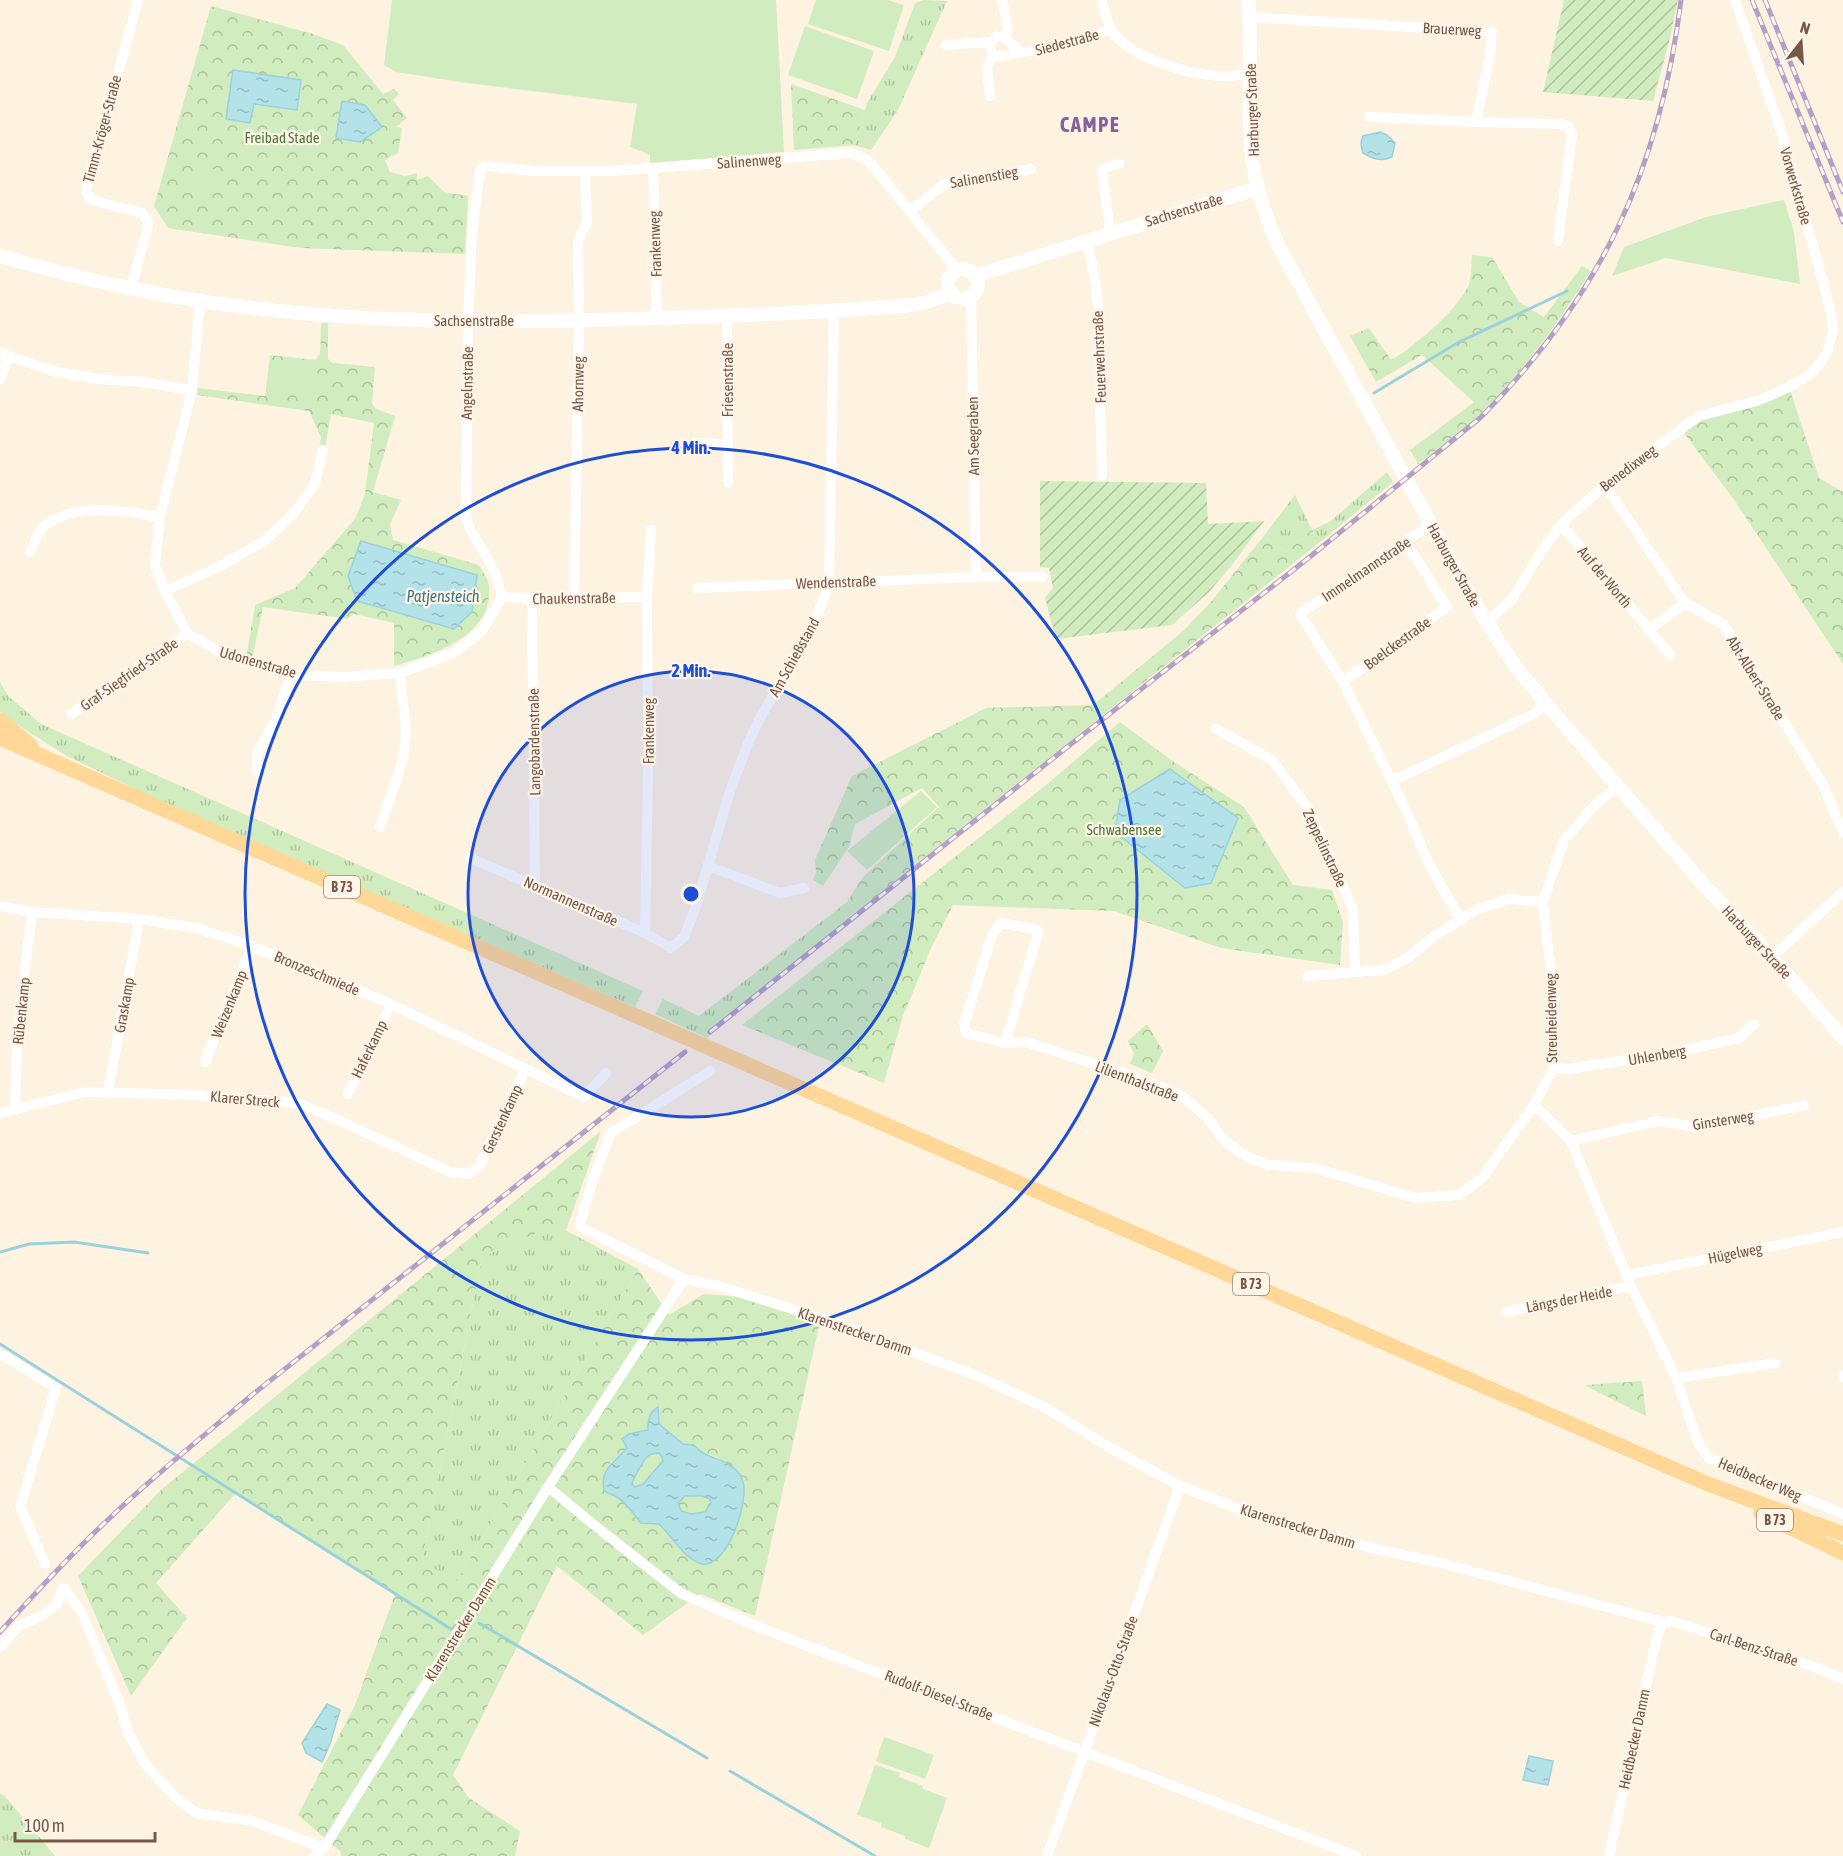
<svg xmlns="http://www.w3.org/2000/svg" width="1843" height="1856" font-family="'Asap Condensed',sans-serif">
  <defs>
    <pattern id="grass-tufts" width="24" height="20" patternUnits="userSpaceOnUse" patternTransform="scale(1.5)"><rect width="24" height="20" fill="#d1ecbe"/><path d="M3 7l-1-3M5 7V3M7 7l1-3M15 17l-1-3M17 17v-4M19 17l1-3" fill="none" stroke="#aec29c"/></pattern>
    <pattern id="forest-crowns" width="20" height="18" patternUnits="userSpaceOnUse" patternTransform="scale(1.5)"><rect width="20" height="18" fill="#d1ecbe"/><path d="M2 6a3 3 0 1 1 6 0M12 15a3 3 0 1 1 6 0" fill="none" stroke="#aec29c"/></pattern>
    <pattern id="garden-furrows" width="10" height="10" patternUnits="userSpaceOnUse" patternTransform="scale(1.5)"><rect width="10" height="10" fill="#d1ecbe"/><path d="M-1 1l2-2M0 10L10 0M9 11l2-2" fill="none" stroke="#aec29c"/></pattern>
    <pattern id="water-ripples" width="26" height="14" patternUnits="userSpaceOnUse" patternTransform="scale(1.5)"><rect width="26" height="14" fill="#b4e2e9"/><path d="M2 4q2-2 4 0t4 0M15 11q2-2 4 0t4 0" fill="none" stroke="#97babf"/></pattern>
  </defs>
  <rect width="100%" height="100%" fill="#fef2e1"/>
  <!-- grass -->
  <path fill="url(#grass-tufts)" d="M 924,0 L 947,1 L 897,112 L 871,150 L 854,145 L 867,103 L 895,57 L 915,3 Z
    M 1387,472 L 1393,482 L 1320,542 L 1312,530 L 1286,552 L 1263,537 L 1295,495 L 1312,530 L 1331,521 Z
    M 0,682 L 8,696 L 41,724 L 643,991 L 635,1007 L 162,802 L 67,756 L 5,717 L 0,711 Z
    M 847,902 L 856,912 L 707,1038 L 655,1014 L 663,999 L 699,1016 Z
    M 554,1224 L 638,1269 L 456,1583 L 422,1560 L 482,1257 Z
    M 0,1794 L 4,1795 L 55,1856 L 0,1856 Z"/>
  <!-- forest -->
  <path fill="url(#forest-crowns)" fill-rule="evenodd" d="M 211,6 L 313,34 L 343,45 L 383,94 L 394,89 L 399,94 L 393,100 L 407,118 L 396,127 L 402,128 L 398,153 L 385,160 L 390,172 L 405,176 L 417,173 L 417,180 L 428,176 L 444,192 L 468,196 L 465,254 L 301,248 L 168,228 L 154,206 Z
    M 791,84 L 865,110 L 854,145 L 794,150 Z
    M 1472,255 L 1492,257 L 1519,302 L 1544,317 L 1582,266 L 1591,271 C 1562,316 1531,361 1495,399 C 1472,424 1444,444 1418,464 L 1410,450 L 1474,402 L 1422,355 L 1376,382 L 1350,336 L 1369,328 L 1391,360 C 1411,350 1462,306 1469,284 C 1472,275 1471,264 1472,255 Z
    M 321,323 L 328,323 L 328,359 L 332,363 L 375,367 L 372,403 L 376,409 L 395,416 L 373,492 L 401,500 L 390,524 L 393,540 L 479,565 C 483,572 488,579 489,586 C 494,637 431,655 394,666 L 394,623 L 354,614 L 347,619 L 263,607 L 252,660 L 246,659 L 255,605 L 295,588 L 355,519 L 365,494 L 374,423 L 331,414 L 325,448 L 320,448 L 321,437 L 309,411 L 197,395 L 198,388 L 265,396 L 270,355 L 315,360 L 320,354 ZM 361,541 L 476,575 L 472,612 L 453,629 L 357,601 Z
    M 1789,387 L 1819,478 L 1843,492 L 1843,664 L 1735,501 L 1681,429 L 1699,416 Z
    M 1312,530 L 1320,542 L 856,912 L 847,902 L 863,877 L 939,807 L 922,788 L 855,824 L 849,847 L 823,886 L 813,880 L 816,873 L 815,860 L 852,776 L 986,708 L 1093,705 L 1182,632 L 1210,603 L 1263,537 L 1286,552 Z
    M 1120,722 L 1174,762 L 1244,807 L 1293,885 L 1332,890 L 1343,922 L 1340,965 L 1221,948 L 1114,911 L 953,905 L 931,948 L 903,1016 L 884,1083 L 742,1025 L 1046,785 Z
    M 1147,1024 L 1163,1051 L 1152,1073 L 1130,1064 L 1134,1054 L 1128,1041 Z
    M 601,1131 L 566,1230 L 554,1225 L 482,1257 L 422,1560 L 456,1583 L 638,1269 L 669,1315 L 704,1294 L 742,1297 L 820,1321 L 755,1616 L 700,1594 L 643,1635 L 557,1566 L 453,1775 L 469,1798 L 520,1831 L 515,1856 L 341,1856 L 341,1852 L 298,1815 L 355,1705 L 395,1594 L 235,1494 L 156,1583 L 187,1618 L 131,1696 L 78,1576 L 162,1489 ZM 658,1407 L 658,1424 L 683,1444 L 694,1445 C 701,1454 709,1453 718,1458 C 726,1463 739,1488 745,1497 L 740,1516 L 724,1553 L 683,1550 L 659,1523 L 655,1524 L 637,1519 C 633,1508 619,1496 608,1494 L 604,1478 L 611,1462 L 620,1456 L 627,1448 L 629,1434 L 648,1430 Z
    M 1642,1381 L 1646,1416 L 1584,1385 Z
    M 659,1453 L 663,1457 L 663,1461 L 643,1484 L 635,1487 L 632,1485 C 633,1479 643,1459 648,1456 C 650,1455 657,1453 659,1453 Z
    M 685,1496 L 702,1496 L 710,1499 L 711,1503 L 705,1512 L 696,1514 L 681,1511 L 678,1503 Z"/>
  <!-- garden -->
  <path fill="url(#garden-furrows)" d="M 1564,0 L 1678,0 L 1669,42 L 1653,101 L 1543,92 Z
    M 1040,481 L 1206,483 L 1208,524 L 1264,521 L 1232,565 L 1209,592 L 1172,625 L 1056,639 L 1045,598 L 1053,588 L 1049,568 L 1040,567 Z"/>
  <!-- pitch -->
  <path fill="#d1ecbe" d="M 392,0 L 776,0 L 784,152 L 650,163 L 650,155 L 630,147 L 637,104 L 467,83 L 396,72 L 384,65 Z
    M 816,0 L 888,0 L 904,5 L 889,51 L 808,24 Z
    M 805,26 L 874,51 L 857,99 L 788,75 Z
    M 199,166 L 214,169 L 208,201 L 193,198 Z
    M 1784,200 L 1794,232 L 1800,284 L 1666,258 L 1612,276 L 1624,247 L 1706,217 Z
    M 274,362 L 315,366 L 319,393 L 271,387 Z
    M 921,791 L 937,807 L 867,870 L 847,851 Z
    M 884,1737 L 934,1755 L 925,1779 L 876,1761 Z
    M 875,1765 L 900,1773 L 899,1777 L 923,1786 L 923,1789 L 947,1798 L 929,1848 L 905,1839 L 905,1836 L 881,1827 L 881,1823 L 857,1815 Z"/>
  <!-- water -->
  <path fill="url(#water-ripples)" stroke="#99d2db" stroke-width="1.5" fill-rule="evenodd" d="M 233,70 L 301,80 L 297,110 L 254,104 L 250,123 L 226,119 Z
    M 342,101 L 365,105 L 382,127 L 360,142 L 336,138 Z
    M 1380,132 L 1387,135 L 1395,143 L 1392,157 C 1381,162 1373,159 1363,153 C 1361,146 1360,142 1363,136 Z
    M 361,541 L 477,575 L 472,612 L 454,629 L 357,601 L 348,576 Z
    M 1170,769 L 1238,818 L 1211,883 L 1185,888 L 1115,832 L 1120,800 Z
    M 658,1407 L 659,1424 L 683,1444 L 694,1445 C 706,1462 735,1456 743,1482 C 749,1501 728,1568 702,1564 C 686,1561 670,1534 659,1524 L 641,1523 C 633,1514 627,1503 617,1497 C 612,1494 608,1495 604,1490 C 600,1467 615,1463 627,1448 L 622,1439 L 629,1434 L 648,1430 C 648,1421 649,1412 658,1407 ZM 659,1453 L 662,1457 L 663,1461 L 643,1484 L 635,1487 L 632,1484 C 633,1479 644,1459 648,1456 C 651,1454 656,1453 659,1453 ZM 685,1496 L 702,1496 L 710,1499 L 711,1503 L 705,1512 L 691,1514 L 681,1511 L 678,1503 Z
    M 327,1704 L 340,1710 L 330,1744 L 322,1762 L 306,1753 L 302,1743 Z
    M 1529,1756 L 1553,1761 L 1548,1785 L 1523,1780 Z"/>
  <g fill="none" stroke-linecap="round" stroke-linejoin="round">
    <!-- stream -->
    <path stroke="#99d2db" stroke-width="3" d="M 1374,393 L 1459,342 L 1567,291
      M 0,1252 L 29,1244 L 74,1242 L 148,1253
      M 0,1344 L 451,1629
      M 479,1623 L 707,1758
      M 730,1771 L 875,1856"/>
    <!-- street -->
    <path stroke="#fff" stroke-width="10" d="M 1002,0 L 1008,30 L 1004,37
      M 1101,0 C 1104,7 1108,26 1112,31 C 1131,58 1187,74 1218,76 C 1229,77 1240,75 1251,74
      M 1250,17 L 1492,32 L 1490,55 L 1476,122 L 1369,117
      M 945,45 L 990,42
      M 992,57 L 1046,49 L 1111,30
      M 992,57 L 990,42 L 997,36 L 1004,37 L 1022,53
      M 990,96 L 987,67 L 992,57
      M 1476,122 L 1560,124 L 1569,127 L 1572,134 L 1558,241
      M 653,168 L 657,319
      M 910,211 L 944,184 L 1031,169
      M 1110,233 L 1102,169 L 1120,163
      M 1087,240 L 1096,286 L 1098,309 L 1102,475
      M 131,287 L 149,223 L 142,213 L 91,200 L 86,191 L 138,0
      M 971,296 L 976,577
      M 200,301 L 192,390 L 160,517 L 155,565 L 165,591 L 187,633 L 223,654 L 291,675 L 341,677 L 400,673 L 454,653 L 482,631 L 502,597
      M 727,316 L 728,483
      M 0,353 L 53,371 L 98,379 L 140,382 L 192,390
      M 0,380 L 8,356
      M 693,443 L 727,444
      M 1605,485 L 1685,603 L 1723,624 L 1823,785 L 1843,832
      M 1431,524 L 1300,614 L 1343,682 L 1404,806 L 1428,862 L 1461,921
      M 1561,524 L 1670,655
      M 30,552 C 33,546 36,537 40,531 C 65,500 126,511 160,517
      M 697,588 L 976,577 L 1042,577
      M 165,591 L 214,569 L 263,542 L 293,514 L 315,484 L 323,450
      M 502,597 L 494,570 L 470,529 L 466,517 L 468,321 L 472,234 L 480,170 L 486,166 L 533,171 L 613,171 L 852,153 L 869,161 L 957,270
      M 502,597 L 532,599 L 647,597
      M 532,599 L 535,885
      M 574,599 L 579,321 L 578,241 L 587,222 L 585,172
      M 1486,623 L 1513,598 L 1539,555 L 1561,524 L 1605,485 L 1699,416 L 1757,401 L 1789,387 L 1813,372 L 1827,353 L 1833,330 L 1831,314 L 1823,282 L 1780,128 L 1735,0
      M 1649,630 L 1685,603
      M 1343,682 L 1447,607 L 1405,541
      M 71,714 L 187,633
      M 1216,729 L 1272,760 L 1308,808 L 1353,909 L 1355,972
      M 257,771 L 257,753 L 276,719 L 291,675
      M 1392,781 L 1534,714 L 1546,703
      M 1618,786 L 1594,806 L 1564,840 L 1543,902 L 1554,998 L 1554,1067 L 1534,1105 L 1571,1141 L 1631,1286 L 1676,1378 L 1699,1445 L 1709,1458 L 1843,1514
      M 380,827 L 403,760 L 406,732 L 400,673
      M 470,858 L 645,933 L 671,948 L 684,937 L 695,909 L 730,791 L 749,741 L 760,718 L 811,630 L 823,601 L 829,582 L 834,311
      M 708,866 L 780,893 L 804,888
      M 0,906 L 32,912 L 139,919 L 196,928 L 252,946 L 391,1004 L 584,1097 L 606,1073
      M 645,933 L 648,771 L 647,597 L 651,530
      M 1772,957 L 1843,892
      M 1307,976 L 1384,970 L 1406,959 L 1436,935 L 1478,909 L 1508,899 L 1543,902
      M 1005,1043 L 1039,930 L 1001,923 L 992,935 L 964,1025 L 966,1033 L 1005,1043 L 1026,1042 L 1123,1073 L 1179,1094 L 1208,1118 L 1222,1138 L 1238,1151 L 1252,1159 L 1269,1165 L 1315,1168 L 1415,1198 L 1459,1195 L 1482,1178 L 1534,1105
      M 205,1062 L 252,946
      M 1554,1067 L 1567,1069 L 1667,1054 L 1739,1038 L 1754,1024
      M 108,1092 L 139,919
      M 348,1094 L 391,1004
      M 15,1110 L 17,1037 L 32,912
      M 0,1113 L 85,1092 L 194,1095 L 298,1103 L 336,1119 L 450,1172 L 469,1174 L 480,1165 L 525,1069
      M 1571,1141 L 1658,1121 L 1696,1127 L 1805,1105
      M 1627,1275 L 1843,1232
      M 684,1279 L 586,1230 L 580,1225 L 593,1179 L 611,1133 L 710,1071
      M 1506,1312 L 1631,1286
      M 0,1354 L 56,1388 L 20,1507 L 45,1564
      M 1843,1375 L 1843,1377
      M 1676,1378 L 1776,1363
      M 548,1487 L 599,1529 L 682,1594 L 756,1626 L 1356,1856
      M 63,1587 L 82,1613 L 88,1628 L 119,1702 L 128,1732 L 145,1764 L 174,1796 L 196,1813 L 252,1821 L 324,1848
      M 0,1647 L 20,1625 L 41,1616 L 57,1604 L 63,1587
      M 314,1856 L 324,1848 L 548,1487 L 684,1279 L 719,1286 L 824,1319 L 975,1375 L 1046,1408 L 1112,1449 L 1180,1486 L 1241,1510 L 1371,1548 L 1437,1562 L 1663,1622 L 1670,1621 L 1684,1625 L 1817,1668 L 1843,1679
      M 1047,1856 L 1180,1486
      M 1609,1856 L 1657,1636 L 1663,1622"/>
    <!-- secondary -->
    <path stroke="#fff" stroke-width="14" d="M 1248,0 C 1253,49 1247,99 1251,148 C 1254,182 1264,214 1278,245 L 1468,592 L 1515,666 L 1559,719 L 1704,885 L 1772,957 L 1843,1038
      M 0,256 C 77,278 156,296 236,306 C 413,329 592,321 770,314 C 804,312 837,311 871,308 C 898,306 927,307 950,292
      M948 284a15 15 0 1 1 30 0a15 15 0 1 1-30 0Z
      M 975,276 L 1258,188"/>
    <!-- primary -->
    <path stroke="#ffd797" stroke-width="15" d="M 0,720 L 31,746
      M 0,738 L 1708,1484 L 1843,1534
      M 1761,1513 L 1843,1553"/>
    <defs>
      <path id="rail" d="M 1752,0 L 1843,222
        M 1765,0 L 1843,192
        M 710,1032 L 1066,748 L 1306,560 L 1480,418 C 1601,296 1660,170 1681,0
        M 0,1632 C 37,1591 74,1551 114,1514 C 158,1472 206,1434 252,1395 L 685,1052"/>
    </defs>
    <!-- rail casing -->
    <use href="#rail" stroke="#b59fc8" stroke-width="5"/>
    <!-- rail -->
    <use href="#rail" stroke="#fff6e9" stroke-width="3" stroke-dasharray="9" stroke-linecap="butt"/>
  </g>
  <!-- distance rings -->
  <circle cx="691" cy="894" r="223" fill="#1d4ed8" fill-opacity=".12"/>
  <g fill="none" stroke="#1d4ed8" stroke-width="3">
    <circle cx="691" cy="894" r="223"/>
    <circle cx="691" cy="894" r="446"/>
  </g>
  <g text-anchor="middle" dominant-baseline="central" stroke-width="4.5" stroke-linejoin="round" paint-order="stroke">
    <!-- shield labels -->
    <g fill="#fff6e9" stroke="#a08777" stroke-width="1.5">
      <rect x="324" y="876" width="36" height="22" rx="4.5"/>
      <rect x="1233" y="1273" width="36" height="22" rx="4.5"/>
      <rect x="1757" y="1509" width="36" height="22" rx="4.5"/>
    </g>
    <g font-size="14" font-weight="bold" fill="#775746">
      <text x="342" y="887">B 73</text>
      <text x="1251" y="1284">B 73</text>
      <text x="1775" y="1520">B 73</text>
    </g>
    <!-- street labels -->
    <g font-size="15" fill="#775746" stroke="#fff6e9">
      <text transform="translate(1452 29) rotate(3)">Brauerweg</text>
      <text transform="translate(1067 42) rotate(-15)">Siedestraße</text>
      <text transform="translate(1252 110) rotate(-92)">Harburger Straße</text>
      <text transform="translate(102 129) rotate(-75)">Timm-Kröger-Straße</text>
      <text transform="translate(749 161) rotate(-4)">Salinenweg</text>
      <text transform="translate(984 177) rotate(-10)">Salinenstieg</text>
      <text transform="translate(1796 186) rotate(74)">Vorwerkstraße</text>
      <text transform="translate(1184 210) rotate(-17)">Sachsenstraße</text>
      <text transform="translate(655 244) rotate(-92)">Frankenweg</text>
      <text x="474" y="320">Sachsenstraße</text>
      <text transform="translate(1099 357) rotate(-92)">Feuerwehrstraße</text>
      <text transform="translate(727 380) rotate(-90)">Friesenstraße</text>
      <text transform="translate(467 383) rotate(-89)">Angelnstraße</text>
      <text transform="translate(578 384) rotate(-89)">Ahornweg</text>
      <text transform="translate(973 436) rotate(-91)">Am Seegraben</text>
      <text transform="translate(1628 468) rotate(-37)">Benedixweg</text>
      <text transform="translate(1454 565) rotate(61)">Harburger Straße</text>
      <text transform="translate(1366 569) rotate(-34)">Immelmannstraße</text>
      <text transform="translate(1605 577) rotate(50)">Auf der Worth</text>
      <text transform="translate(836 582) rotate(-2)">Wendenstraße</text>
      <text transform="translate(574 598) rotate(-1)">Chaukenstraße</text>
      <text transform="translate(1397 643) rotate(-36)">Boelckestraße</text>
      <text transform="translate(794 657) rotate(-61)">Am Schießstand</text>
      <text transform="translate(258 662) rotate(16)">Udonenstraße</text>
      <text transform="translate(129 674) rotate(-35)">Graf-Siegfried-Straße</text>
      <text transform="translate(1756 678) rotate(58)">Abt-Albert-Straße</text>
      <text transform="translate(648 731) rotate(-90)">Frankenweg</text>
      <text transform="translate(534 742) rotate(-91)">Langobardenstraße</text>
      <text transform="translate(1325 848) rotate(65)">Zeppelinstraße</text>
      <text transform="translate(571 901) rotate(24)">Normannenstraße</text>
      <text transform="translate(1757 942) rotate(47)">Harburger Straße</text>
      <text transform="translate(317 973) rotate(23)">Bronzeschmiede</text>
      <text transform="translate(229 1004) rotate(-68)">Weizenkamp</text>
      <text transform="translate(124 1005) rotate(-80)">Graskamp</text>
      <text transform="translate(21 1011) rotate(-84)">Rübenkamp</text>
      <text transform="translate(1551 1018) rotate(-91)">Streuheidenweg</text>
      <text transform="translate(369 1049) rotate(-64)">Haferkamp</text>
      <text transform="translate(1657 1055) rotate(-10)">Uhlenberg</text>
      <text transform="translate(1137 1081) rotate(21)">Lilienthalstraße</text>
      <text transform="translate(245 1099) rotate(5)">Klarer Streck</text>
      <text transform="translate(502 1119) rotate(-65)">Gerstenkamp</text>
      <text transform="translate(1723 1120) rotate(-9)">Ginsterweg</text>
      <text transform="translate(1735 1253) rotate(-11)">Hügelweg</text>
      <text transform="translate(1569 1299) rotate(-11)">Längs der Heide</text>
      <text transform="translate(855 1331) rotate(19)">Klarenstrecker Damm</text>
      <text transform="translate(1760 1479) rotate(23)">Heidbecker Weg</text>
      <text transform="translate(1298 1526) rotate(17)">Klarenstrecker Damm</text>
      <text transform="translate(460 1629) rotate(-58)">Klarenstrecker Damm</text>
      <text transform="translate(1754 1647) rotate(18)">Carl-Benz-Straße</text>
      <text transform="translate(1113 1671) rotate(-70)">Nikolaus-Otto-Straße</text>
      <text transform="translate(939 1695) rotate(21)">Rudolf-Diesel-Straße</text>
      <text transform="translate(1634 1739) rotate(-78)">Heidbecker Damm</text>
    </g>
    <!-- park labels -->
    <g font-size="15" fill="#4d783b" stroke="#fff6e9">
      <text x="282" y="137">Freibad Stade</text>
      <text x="1124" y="829">Schwabensee</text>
    </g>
    <!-- water labels -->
    <g font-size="16" font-style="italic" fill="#3b7a85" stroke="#fff6e9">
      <text x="443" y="596">Patjensteich</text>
    </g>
    <!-- district labels -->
    <g font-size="21" font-weight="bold" letter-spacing="1.5" fill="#87619b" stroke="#fff6e9">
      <text x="1090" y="124">CAMPE</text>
    </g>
  </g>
  <circle cx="691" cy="894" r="9" fill="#1d4ed8" stroke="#fff6e9" stroke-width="3"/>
  <g font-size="18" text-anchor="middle" font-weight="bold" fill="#1d4ed8" stroke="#fff6e9" stroke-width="4.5" stroke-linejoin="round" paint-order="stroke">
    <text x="691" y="454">4 Min.</text>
    <text x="691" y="677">2 Min.</text>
  </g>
  <!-- north arrow -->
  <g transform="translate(1801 42) rotate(17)" stroke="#fff6e9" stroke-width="4.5" paint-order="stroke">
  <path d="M0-4.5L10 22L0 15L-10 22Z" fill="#775746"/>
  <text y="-9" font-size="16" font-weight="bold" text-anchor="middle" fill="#775746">N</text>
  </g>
  <!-- scale -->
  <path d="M15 1832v9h140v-9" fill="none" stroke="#775746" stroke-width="3"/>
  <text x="24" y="1832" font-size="18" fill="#775746" stroke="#fff6e9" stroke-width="4.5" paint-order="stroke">100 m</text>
</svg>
